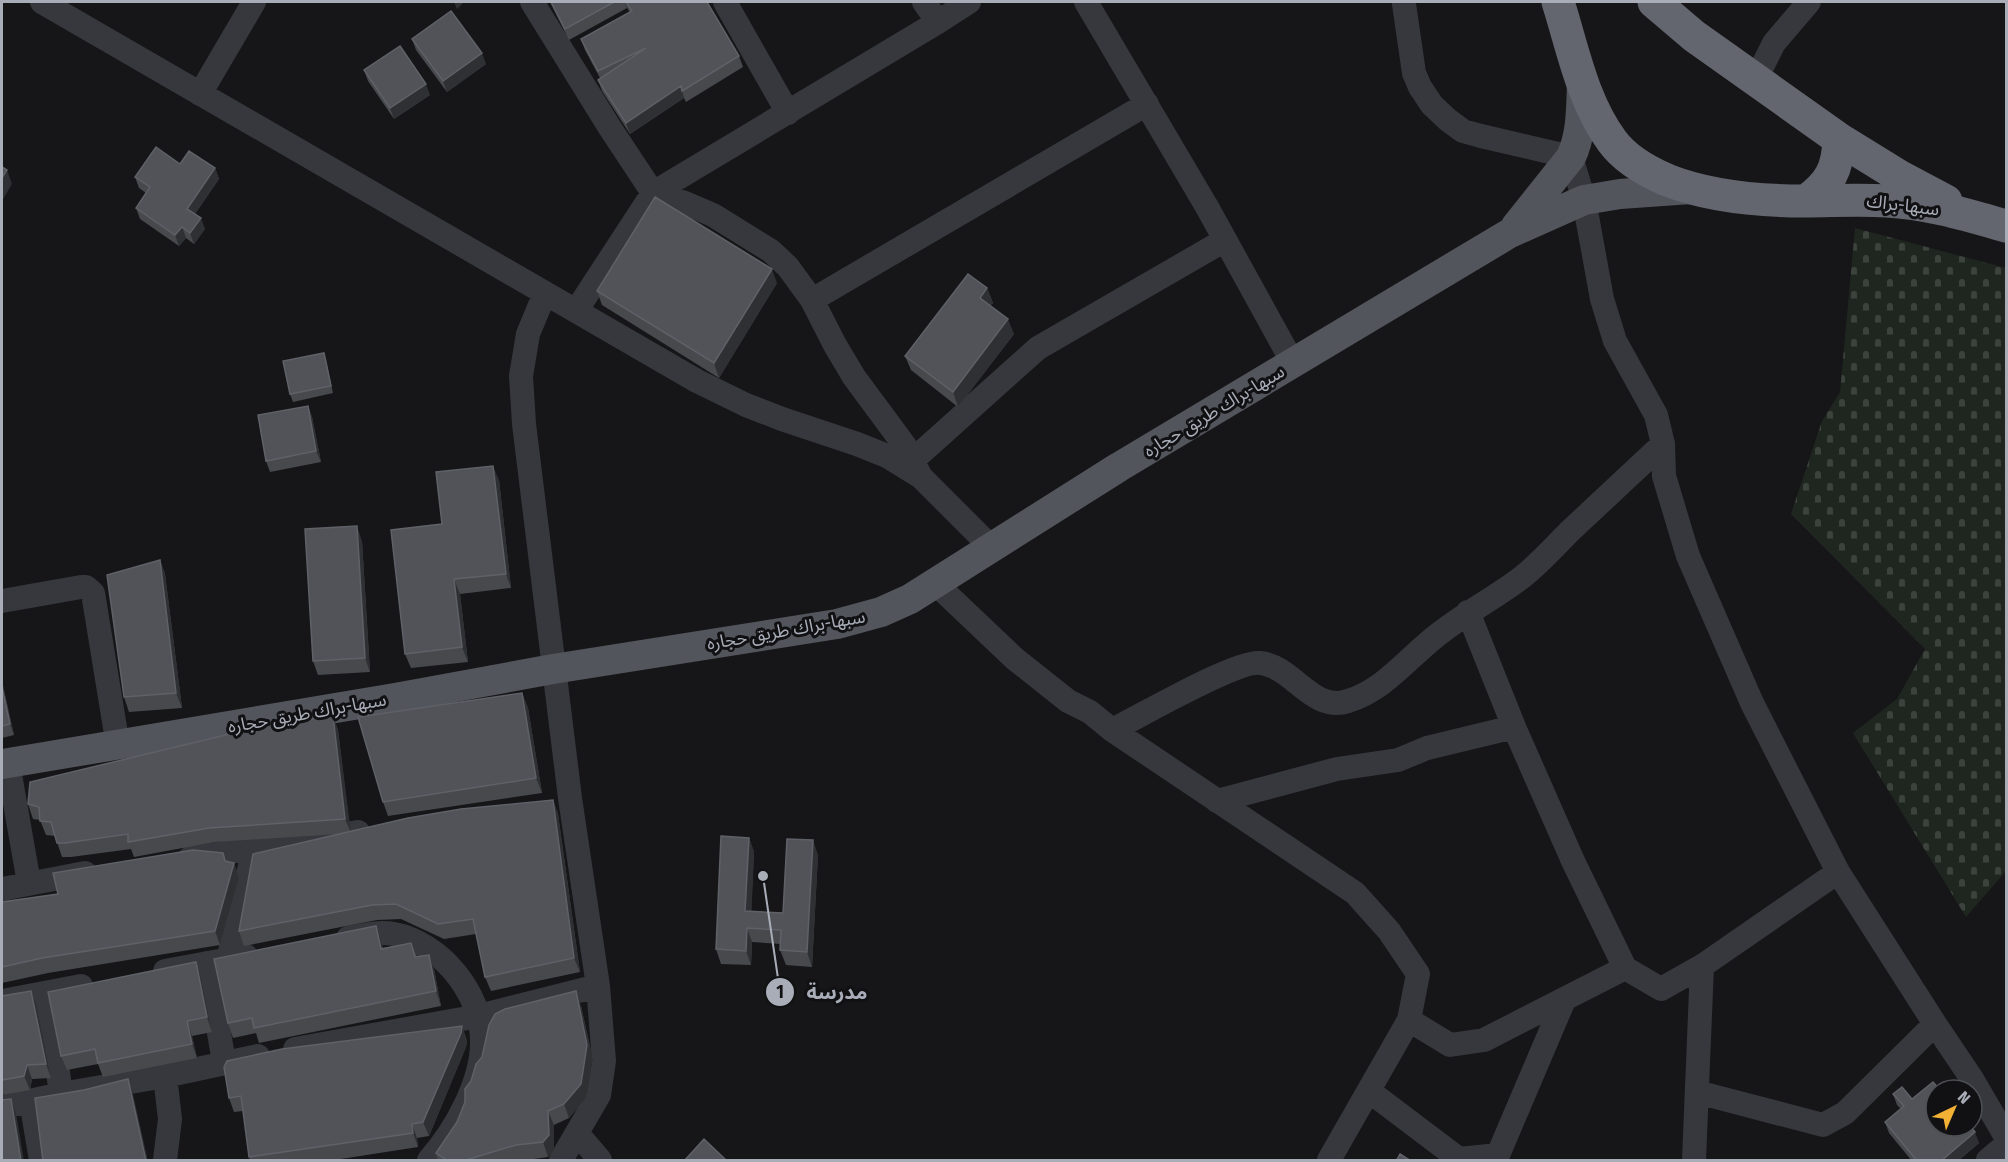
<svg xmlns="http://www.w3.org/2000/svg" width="2008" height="1162" font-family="'Fira Sans Condensed','Noto Sans Arabic',sans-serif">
  <defs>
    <pattern id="cemetery-stones" width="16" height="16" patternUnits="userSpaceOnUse" patternTransform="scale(1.5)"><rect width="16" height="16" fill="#1e261f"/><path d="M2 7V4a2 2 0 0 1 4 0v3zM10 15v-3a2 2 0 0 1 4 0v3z" fill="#3c433d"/></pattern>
  </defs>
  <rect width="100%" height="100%" fill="#161618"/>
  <!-- cemetery -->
  <path fill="url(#cemetery-stones)" d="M 1855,228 L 2006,268 L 2006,871 L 1966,917 L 1853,733 L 1897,699 L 1925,649 L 1791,514 L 1822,421 L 1840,392 Z"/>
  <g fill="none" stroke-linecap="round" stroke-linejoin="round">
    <!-- minor -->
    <path stroke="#37383d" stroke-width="24" d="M 42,2 L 697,381 L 746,405 L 782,419 L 857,444 L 887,456 L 921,477 L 991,547
      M 532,2 L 610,128 L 653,193 L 685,203 L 713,215 L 771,251 L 788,267 L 812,300 L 835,345 L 854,377 L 905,446 L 921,477
      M 725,2 L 788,113
      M 924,2 L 938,22
      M 1086,2 L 1207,207 L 1293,363
      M 1404,4 L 1414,73 L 1420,87 L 1432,105 L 1448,120 L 1463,131 L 1481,136 L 1571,157 L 1584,200 L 1602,299 L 1615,341 L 1656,415 L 1663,444 L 1664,476 L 1688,556 L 1752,703 L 1838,872 L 1935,1024 L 1972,1079 L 2006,1137
      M 1755,81 L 1774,43 L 1809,2
      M 200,94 L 254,2
      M 545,293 L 528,334 L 521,376 L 524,424 L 570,798 L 598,986 L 604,1061 L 599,1095 L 561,1160
      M 812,300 L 1147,104
      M 576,311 L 653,193 L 938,22 L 969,2
      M 913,460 L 1038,348 L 1225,240
      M 936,584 L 1015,659 L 1068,701 L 1090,712 L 1112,730 C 1139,717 1236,660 1260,663 C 1293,666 1312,713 1348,701 C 1384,690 1407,659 1435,637 C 1462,615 1493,599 1521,578 C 1539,564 1554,547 1570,531 C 1601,502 1632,473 1663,444
      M 2,601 L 81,587 L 86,587 L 93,593 L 118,746
      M 1468,612 L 1514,727 L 1573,861 L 1625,968 L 1661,989 L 1702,966 L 1838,872
      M 1112,730 L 1355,893 L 1389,931 L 1418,974 L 1409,1020 L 1450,1045 L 1484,1040 L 1625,968
      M 8,763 L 29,883
      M 1217,801 L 1337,769 L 1398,760 L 1427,748 L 1514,727
      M 190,858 L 358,832
      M 2,889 L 85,873
      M 348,938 C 364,935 379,931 394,934 C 441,943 481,993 482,1040 C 483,1081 455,1131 429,1160
      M 228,960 L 254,849
      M 207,963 L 224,1062
      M 165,971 L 246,956
      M 47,993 L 61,1094
      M 2,1001 L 81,986
      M 295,1049 L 479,1016 L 598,986
      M 1369,1091 L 1459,1159 L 1498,1155 L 1564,1000
      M 1697,1092 L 1823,1125 L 1845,1113 L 1935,1024
      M 31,1101 L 41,1160
      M 2,1107 L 61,1094 L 165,1076 L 258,1056
      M 577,1133 L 600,1160
      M 165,1160 L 170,1119 L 165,1076
      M 1329,1160 L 1409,1020
      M 1694,1160 L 1702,966
      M 1988,1160 L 2006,1145"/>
    <!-- major -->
    <path stroke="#53555c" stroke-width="30" d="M 1516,226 L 1571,157 C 1582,134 1581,107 1582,82
      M 2,764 L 395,698 L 553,669 L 837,624 L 881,612 L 910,599 L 1119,467 L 1510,233 L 1584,200 L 1620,194 L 1691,189"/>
    <!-- highway -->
    <path stroke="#63666e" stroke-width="33" d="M 1558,2 C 1573,49 1582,100 1612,141 C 1625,159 1646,171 1667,180 C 1710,197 1758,201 1805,201 C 1832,201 1859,199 1887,201 C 1927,203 1967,215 2006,226
      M 1654,2 L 1694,36 L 1839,139 L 1899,176 L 1946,201
      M 1806,201 C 1830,184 1838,169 1839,139"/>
  </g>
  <!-- wall -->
  <path fill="#47494d" d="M 550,2 L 624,2 L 627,8 L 569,40 Z
    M 624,2 L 707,2 L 739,56 L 743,67 L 686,102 L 684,98 L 630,134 L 602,91 L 598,80 L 600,78 L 585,50 L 581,39 L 630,13 Z
    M 412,39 L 486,64 L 447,92 L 416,50 Z
    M 364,70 L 430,95 L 394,119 L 368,81 Z
    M 180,164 L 215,168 L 219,179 L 195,214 L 205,229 L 194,244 L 186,238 L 179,246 L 140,219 L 136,208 L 146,193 L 139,188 L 135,177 Z
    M 777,283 L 719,378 L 602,305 L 597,291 Z
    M 987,288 L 993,303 L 990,306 L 1014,334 L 958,407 L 911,370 L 905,356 Z
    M 324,353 L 326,360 L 333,393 L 293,402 L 290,394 Z
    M 308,406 L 312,417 L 321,462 L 270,472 L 266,461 Z
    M 499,480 L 511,588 L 460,594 L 468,662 L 411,668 L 405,654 L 442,524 Z
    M 362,541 L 370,672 L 318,675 L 313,661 Z
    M 160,560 L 165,574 L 182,708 L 129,712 L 124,697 Z
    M 2,681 L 14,735 L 2,738 Z
    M 522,693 L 528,708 L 542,793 L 388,816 L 383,802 Z
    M 333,716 L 338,730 L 350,831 L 553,800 L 558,814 L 580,972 L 491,991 L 485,977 L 476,934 L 444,939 L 401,919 L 377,920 L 244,946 L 239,931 L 339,834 L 215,842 L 134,857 L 131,849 L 71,857 L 62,857 L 55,836 L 46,835 L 40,820 L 33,819 L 28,804 Z
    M 749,838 L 754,852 L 751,911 L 783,913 L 818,855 L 812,967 L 786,965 L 780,950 L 781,944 L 752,942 L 751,965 L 721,964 L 716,949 Z
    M 226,862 L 234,863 L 239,878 L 220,945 L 48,973 L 2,983 L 2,898 L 3,902 L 58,894 Z
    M 376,926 L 383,948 L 411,943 L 417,957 L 434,969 L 441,1006 L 259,1043 L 256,1033 L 233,1038 L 228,1023 Z
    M 196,962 L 201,977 L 212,1032 L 192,1036 L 197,1058 L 103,1077 L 98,1064 L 67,1070 L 61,1056 Z
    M 2,996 L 37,1006 L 51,1078 L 32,1079 L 30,1090 L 2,1095 Z
    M 581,1006 L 593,1060 L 586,1098 L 569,1118 L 554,1125 L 554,1150 L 548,1157 L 519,1161 L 438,1161 L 436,1153 Z
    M 462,1026 L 467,1041 L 466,1047 L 429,1136 L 417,1138 L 418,1147 L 328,1161 L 250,1161 L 249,1157 L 243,1111 L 234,1112 L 229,1098 Z
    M 1893,1094 L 1912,1099 L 1979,1143 L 1958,1161 L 1912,1161 L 1889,1133 L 1885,1122 L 1901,1109 L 1897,1105 Z"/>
  <!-- shaded-wall -->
  <path fill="#2f3033" d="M 454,2 L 464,2 L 457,9 Z
    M 482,53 L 486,64 L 447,92 L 443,81 Z
    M 426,84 L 430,95 L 394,119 L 390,108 Z
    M 681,86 L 684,98 L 630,134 L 626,123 Z
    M 215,168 L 219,179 L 191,220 L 187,209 Z
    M 7,170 L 12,184 L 2,201 L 2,178 Z
    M 201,218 L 205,229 L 194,244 L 190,233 Z
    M 182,227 L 186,238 L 179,246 L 175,235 Z
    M 772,269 L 777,283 L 719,378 L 714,363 Z
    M 987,288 L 993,303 L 985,312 L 980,298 Z
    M 1008,319 L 1014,334 L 958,407 L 953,392 Z
    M 308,406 L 312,417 L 321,462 L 316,451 Z
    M 493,466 L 499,480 L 511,588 L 506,574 Z
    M 357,526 L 362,541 L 370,672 L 365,658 Z
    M 160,560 L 165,574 L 182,708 L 176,693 Z
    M 454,579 L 460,594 L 468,662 L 462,647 Z
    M 2,681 L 14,735 L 10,724 L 2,687 Z
    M 522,693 L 528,708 L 542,793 L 536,778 Z
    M 333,716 L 338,730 L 351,833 L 345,819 Z
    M 553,800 L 558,814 L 580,972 L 574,958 Z
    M 749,838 L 754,852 L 751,925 L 745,911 Z
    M 813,840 L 818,855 L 812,967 L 807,952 Z
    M 234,863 L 239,878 L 220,945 L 215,931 Z
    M 376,926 L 381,941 L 386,963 L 381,949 Z
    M 747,928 L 752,942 L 751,965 L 746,951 Z
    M 429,955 L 434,969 L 441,1006 L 436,991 Z
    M 196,962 L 201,977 L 212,1032 L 207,1017 Z
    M 31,991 L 37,1006 L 51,1078 L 46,1064 Z
    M 576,991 L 581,1006 L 593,1060 L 586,1098 L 569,1118 L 564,1104 Z
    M 187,1021 L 192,1036 L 197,1058 L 192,1044 Z
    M 462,1026 L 467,1041 L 466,1047 L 429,1136 L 423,1122 Z
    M 27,1065 L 32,1079 L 30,1090 L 24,1076 Z
    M 128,1079 L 133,1094 L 148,1161 L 146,1161 Z
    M 11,1099 L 16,1113 L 24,1161 L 21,1161 Z
    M 548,1111 L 554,1125 L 554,1150 L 548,1157 L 543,1142 Z
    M 412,1124 L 417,1138 L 418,1147 L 413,1133 Z
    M 1975,1132 L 1979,1143 L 1958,1161 L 1941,1161 Z"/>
  <!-- building -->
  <path fill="#525359" stroke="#5f6168" stroke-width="1.5" d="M 551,2 L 614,2 L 565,29 Z
    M 626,2 L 707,2 L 739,56 L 682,91 L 681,86 L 626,123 L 598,80 L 646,48 L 598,71 L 581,39 L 632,11 Z
    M 451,11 L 482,53 L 443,81 L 412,39 Z
    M 400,46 L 426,84 L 390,108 L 364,70 Z
    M 156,147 L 180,164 L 189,151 L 215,168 L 187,209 L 201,218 L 190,233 L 182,227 L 175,235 L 136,208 L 150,187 L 135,177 Z
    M 2,167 L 7,170 L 2,178 Z
    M 655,197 L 772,269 L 714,363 L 597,291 Z
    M 968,274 L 987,288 L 980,298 L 1008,319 L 953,392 L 905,356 Z
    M 324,353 L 331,386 L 290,394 L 283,361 Z
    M 308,406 L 316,451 L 266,461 L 258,415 Z
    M 493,466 L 506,574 L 454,579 L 462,647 L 405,654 L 391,530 L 442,524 L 436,472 Z
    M 357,526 L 365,658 L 313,661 L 305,529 Z
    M 160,560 L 176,693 L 124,697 L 107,575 Z
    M 2,687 L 10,724 L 2,726 Z
    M 522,693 L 536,778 L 383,802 L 358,717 Z
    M 333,716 L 345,819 L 209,828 L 128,842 L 128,834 L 65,843 L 57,843 L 51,822 L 40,821 L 39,807 L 28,804 L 30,782 L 259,727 Z
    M 553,800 L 574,958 L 485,977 L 473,919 L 438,924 L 396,904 L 372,905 L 239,931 L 253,854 L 408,818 L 461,809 Z
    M 721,836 L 749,838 L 745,911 L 783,913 L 787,839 L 813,840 L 807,952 L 780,950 L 781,930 L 747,928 L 746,951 L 716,949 Z
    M 193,850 L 223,853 L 225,861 L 234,863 L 215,931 L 42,958 L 2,967 L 2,902 L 58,894 L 53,873 Z
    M 376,926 L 381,949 L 411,943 L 415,957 L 429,955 L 436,991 L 254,1028 L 252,1018 L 228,1023 L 214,959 Z
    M 196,962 L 207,1017 L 187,1021 L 192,1044 L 98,1063 L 95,1049 L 61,1056 L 48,992 Z
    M 31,991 L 46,1064 L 27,1065 L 24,1076 L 2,1080 L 2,996 Z
    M 576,991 L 587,1045 L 581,1084 L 564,1104 L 548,1111 L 549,1135 L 543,1142 L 516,1145 L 466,1160 L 448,1161 L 436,1153 L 457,1122 L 465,1102 L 465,1089 L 471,1081 L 476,1064 L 482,1057 L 489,1025 L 495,1014 L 505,1009 Z
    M 462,1026 L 461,1033 L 423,1122 L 412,1124 L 413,1133 L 249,1157 L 241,1096 L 229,1098 L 224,1067 L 227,1061 L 282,1049 Z
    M 128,1079 L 146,1161 L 43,1161 L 35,1098 L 84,1090 Z
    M 1933,1082 L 1940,1090 L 1936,1090 L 1936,1126 L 1970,1126 L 1975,1132 L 1941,1161 L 1917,1161 L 1885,1122 L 1904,1106 L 1893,1094 L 1902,1087 L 1912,1099 Z
    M 11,1099 L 21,1161 L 2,1161 L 2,1100 Z
    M 704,1139 L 727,1161 L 684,1161 Z
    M 1400,1154 L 1411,1161 L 1396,1161 Z"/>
  <g text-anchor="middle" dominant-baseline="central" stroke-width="6" stroke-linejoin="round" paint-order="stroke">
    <!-- street labels -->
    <g font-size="18" fill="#a8adb8" stroke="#111113">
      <text transform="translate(1903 205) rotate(7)">سبها-براك</text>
      <text transform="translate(1214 411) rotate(-31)">سبها-براك طريق حجاره</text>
      <text transform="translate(786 630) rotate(-10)">سبها-براك طريق حجاره</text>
      <text transform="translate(307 713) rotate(-10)">سبها-براك طريق حجاره</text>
    </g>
  </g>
  <!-- callouts -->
  <path fill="none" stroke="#a8adb8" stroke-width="2" d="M763 876L780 992"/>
  <g fill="#a8adb8" stroke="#111113" stroke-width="2">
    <circle cx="763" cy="876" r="6"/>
    <circle cx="780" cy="992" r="15"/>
  </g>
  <g font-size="18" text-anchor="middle" font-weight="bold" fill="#111">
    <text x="780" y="998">1</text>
  </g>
  <g font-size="20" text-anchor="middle" font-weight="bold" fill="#a8adb8" stroke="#111113" stroke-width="6" stroke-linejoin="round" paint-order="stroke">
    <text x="837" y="999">مدرسة</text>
  </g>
  <!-- border -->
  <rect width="2008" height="1162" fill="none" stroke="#a8adb8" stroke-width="6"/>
  <!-- north arrow -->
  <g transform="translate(1954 1108) rotate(44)"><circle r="28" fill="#111113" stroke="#4d4f55" stroke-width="1.5"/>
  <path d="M0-4.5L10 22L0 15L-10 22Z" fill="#f2b134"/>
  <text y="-9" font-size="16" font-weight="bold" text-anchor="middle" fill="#a8adb8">N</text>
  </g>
</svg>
